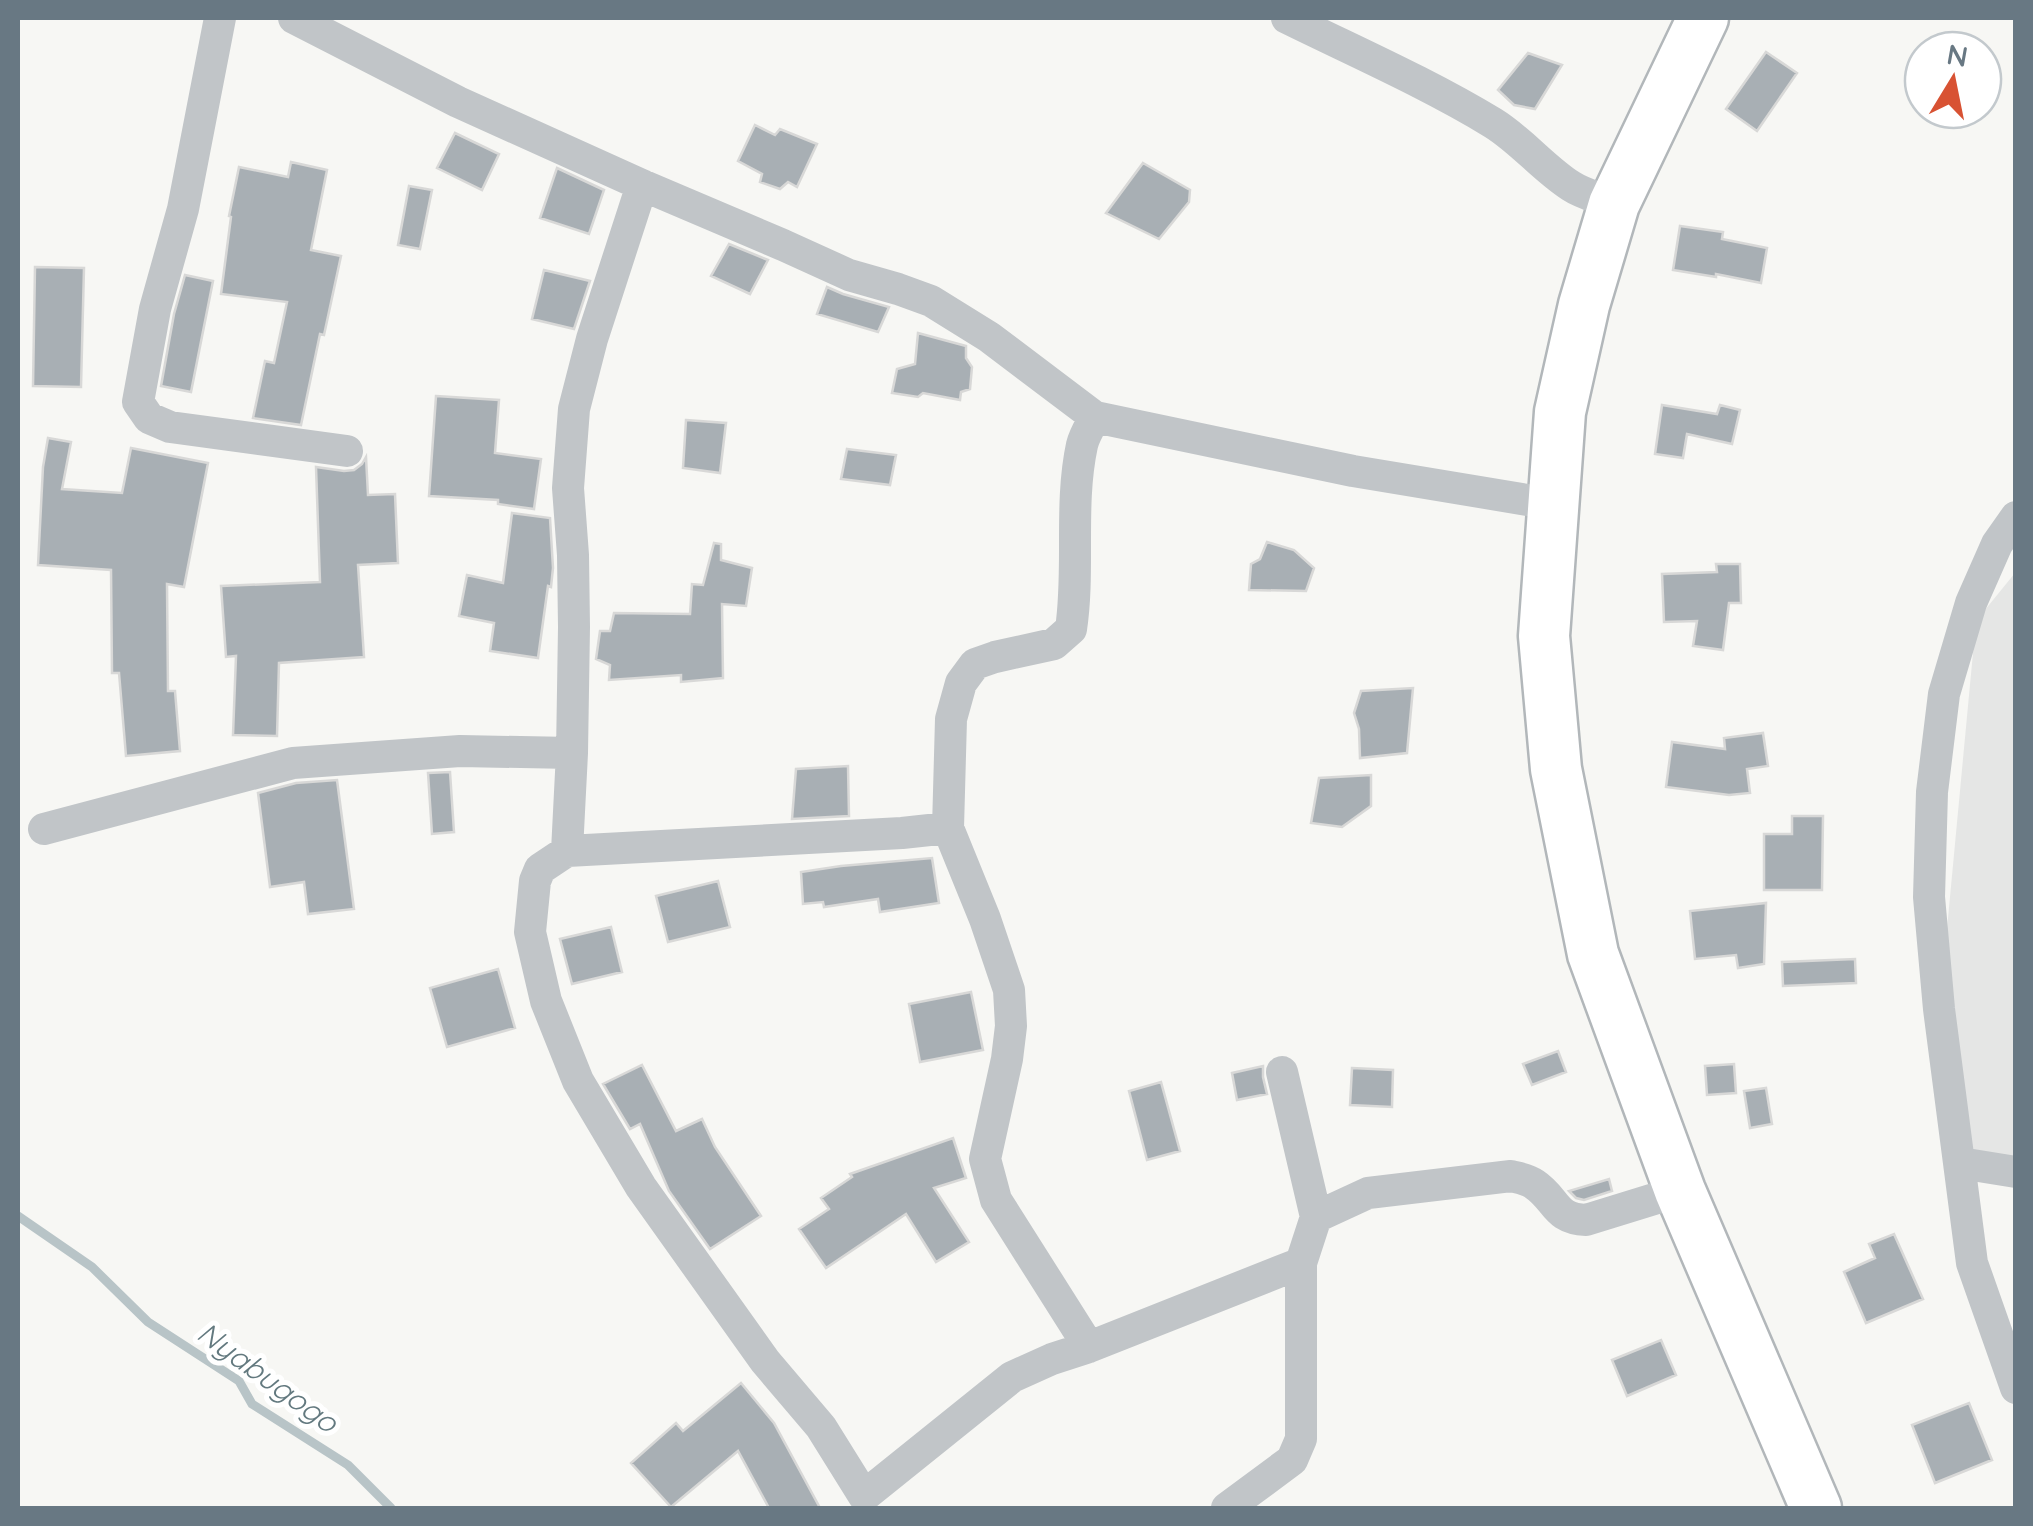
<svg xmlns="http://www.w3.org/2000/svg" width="2033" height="1526" font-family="Quicksand,sans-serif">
  <rect width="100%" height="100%" fill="#f7f7f4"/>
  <!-- built -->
  <path fill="#e5e6e5" d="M 2015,573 L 2015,1158 L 1968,1150 L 1945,950 L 1976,621 Z"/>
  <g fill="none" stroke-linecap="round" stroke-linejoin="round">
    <!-- stream -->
    <path stroke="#b8c4c7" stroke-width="9" d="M 18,1216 L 92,1267 L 148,1322 L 239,1381 L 252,1404 L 348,1465 L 391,1508"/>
  </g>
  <!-- building -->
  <path fill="#a8afb4" stroke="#d8d8d7" stroke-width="2.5" d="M 1766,52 L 1797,73 L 1757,131 L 1726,109 Z
    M 1528,53 L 1562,65 L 1535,109 L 1514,105 L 1498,90 Z
    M 755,125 L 775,135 L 780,129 L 817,144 L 797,187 L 788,182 L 780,189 L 760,182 L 762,174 L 738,161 Z
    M 455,133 L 499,154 L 482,190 L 437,168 Z
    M 291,162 L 327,170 L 311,250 L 341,256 L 324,335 L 320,334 L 301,425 L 253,418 L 265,361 L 274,363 L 287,302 L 221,294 L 231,217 L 229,216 L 239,167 L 288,177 Z
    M 1143,163 L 1190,190 L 1189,202 L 1159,239 L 1106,213 Z
    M 557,168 L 604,190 L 589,234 L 540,218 Z
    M 409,186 L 432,190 L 420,249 L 398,245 Z
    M 1680,226 L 1723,232 L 1722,239 L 1767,248 L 1761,283 L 1716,274 L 1716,277 L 1673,270 Z
    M 729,244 L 768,260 L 750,294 L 711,276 Z
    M 35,267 L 84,268 L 81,387 L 33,386 Z
    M 544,270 L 590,281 L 574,329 L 532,319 Z
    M 185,275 L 213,281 L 191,392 L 161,386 L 174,314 Z
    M 827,287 L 843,294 L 889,307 L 878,332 L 817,314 Z
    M 918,333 L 966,346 L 966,358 L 972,367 L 970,389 L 961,392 L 960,400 L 923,393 L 918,397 L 892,393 L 897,369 L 915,364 Z
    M 436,396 L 499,400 L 495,453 L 541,459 L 534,509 L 498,504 L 498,500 L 429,496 Z
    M 1662,405 L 1717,414 L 1720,405 L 1740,410 L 1732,444 L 1687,434 L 1683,458 L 1655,454 Z
    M 686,420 L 726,423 L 720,473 L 683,468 Z
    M 48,438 L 71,442 L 62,489 L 122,493 L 131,448 L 208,463 L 184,587 L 167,584 L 168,691 L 175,691 L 180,751 L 126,756 L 119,673 L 112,673 L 111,570 L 38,565 L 43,467 Z
    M 847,449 L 896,455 L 890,485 L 841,479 Z
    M 366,457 L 368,495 L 395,494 L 398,563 L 358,565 L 364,657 L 279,663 L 277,736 L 233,735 L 236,656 L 226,657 L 221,586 L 320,582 L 316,467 L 344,471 L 354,470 L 362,464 Z
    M 512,513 L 550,518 L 553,568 L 551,587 L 548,586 L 538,658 L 490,651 L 494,623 L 459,616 L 467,575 L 503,583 Z
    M 1267,542 L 1294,550 L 1314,568 L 1306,591 L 1249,590 L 1251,564 L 1260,559 Z
    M 714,543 L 721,544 L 721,560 L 752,568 L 746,606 L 722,604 L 723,678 L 681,682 L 681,675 L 609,680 L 610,665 L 596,659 L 600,631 L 610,631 L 614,613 L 690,614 L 692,584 L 703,585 Z
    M 1716,564 L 1740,564 L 1741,603 L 1729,603 L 1723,650 L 1693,646 L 1697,621 L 1664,622 L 1662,574 L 1717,572 Z
    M 1413,688 L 1407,753 L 1360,758 L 1359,729 L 1354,713 L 1361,691 Z
    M 1763,733 L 1768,766 L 1747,769 L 1750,793 L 1729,795 L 1666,787 L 1672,742 L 1725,749 L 1724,738 Z
    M 848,766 L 849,816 L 792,819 L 796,769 Z
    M 450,772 L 454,832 L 432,834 L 428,773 Z
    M 1371,775 L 1371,806 L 1342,827 L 1311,823 L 1319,778 Z
    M 337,780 L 354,909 L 308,914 L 304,882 L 270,887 L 258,793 L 296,783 Z
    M 1792,816 L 1823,816 L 1822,890 L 1764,890 L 1764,834 L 1792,834 Z
    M 932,858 L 939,903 L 880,912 L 878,899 L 824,907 L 823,902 L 803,904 L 801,872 L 841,866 Z
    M 718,881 L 730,927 L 668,942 L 656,896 Z
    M 1766,903 L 1764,964 L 1738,968 L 1736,955 L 1695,959 L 1690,911 Z
    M 611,927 L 622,972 L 572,984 L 560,939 Z
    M 1855,959 L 1856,983 L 1783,986 L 1782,962 Z
    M 498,969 L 515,1028 L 447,1047 L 430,988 Z
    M 971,992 L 983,1050 L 920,1062 L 909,1004 Z
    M 1558,1051 L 1566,1072 L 1532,1085 L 1523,1064 Z
    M 1734,1064 L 1736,1093 L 1707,1095 L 1705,1066 Z
    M 642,1065 L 676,1131 L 702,1119 L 715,1147 L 761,1216 L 710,1249 L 669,1191 L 640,1124 L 630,1129 L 603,1084 Z
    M 1263,1066 L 1263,1077 L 1267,1094 L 1237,1100 L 1232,1073 Z
    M 1352,1068 L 1393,1070 L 1392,1107 L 1350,1105 Z
    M 1161,1082 L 1180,1151 L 1147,1160 L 1129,1091 Z
    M 1766,1088 L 1772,1124 L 1750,1128 L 1744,1091 Z
    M 953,1138 L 966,1178 L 934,1188 L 969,1242 L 936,1262 L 906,1214 L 826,1268 L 799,1229 L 829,1209 L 821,1198 L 852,1177 L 850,1174 Z
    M 1609,1179 L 1612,1191 L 1584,1200 L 1576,1198 L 1569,1191 Z
    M 1894,1234 L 1923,1299 L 1866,1323 L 1844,1272 L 1875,1258 L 1869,1244 Z
    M 1661,1340 L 1676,1375 L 1627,1396 L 1612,1360 Z
    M 741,1383 L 774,1423 L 820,1508 L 769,1508 L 738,1451 L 671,1507 L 631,1463 L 676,1423 L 683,1431 Z
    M 1969,1403 L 1992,1460 L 1935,1483 L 1912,1425 Z"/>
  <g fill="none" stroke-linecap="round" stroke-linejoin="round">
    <defs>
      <path id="primary" d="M 1703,18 L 1614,204 L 1584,305 L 1560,412 L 1544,636 L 1556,769 L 1593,954 L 1680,1191 L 1816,1508"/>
    </defs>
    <!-- primary casing -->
    <use href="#primary" stroke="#b2b7ba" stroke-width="55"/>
    <!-- street -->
    <path stroke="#c1c5c8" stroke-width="32" d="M 220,18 L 183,209 L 155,309 L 138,402 L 149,418 L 170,427 L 347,451
      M 294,18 L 458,102 L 642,185 L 783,245 L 849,275 L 898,289 L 931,301 L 989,337 L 1095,417 L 1353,471 L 1552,504
      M 1287,18 C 1356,52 1427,83 1493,123 C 1522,141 1543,168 1571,186 C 1583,194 1600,198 1614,204
      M 642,185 L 592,339 L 574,409 L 568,488 L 573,555 L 574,627 L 572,753 L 567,851 L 902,833 L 948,828
      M 2016,517 L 1997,544 L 1971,603 L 1944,694 L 1932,792 L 1929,897 L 1939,1009 L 1972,1263 L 2016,1388
      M 44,829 L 293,763 L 460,751 L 572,753
      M 567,851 L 540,869 L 535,881 L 530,932 L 546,1001 L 578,1081 L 641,1187 L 765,1361 L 821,1427 L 864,1496 L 1012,1377 L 1052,1359 L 1089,1347 L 1301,1263
      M 1960,1163 L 2016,1172
      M 1316,1217 L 1368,1193 L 1511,1176 C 1519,1178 1527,1179 1534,1184 C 1557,1199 1554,1219 1586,1220 L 1680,1191
      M 1089,1347 L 996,1200 L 985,1159 L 1007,1059 L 1011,1026 L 1009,990 L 985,919 L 948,828 L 951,719 L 961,683 L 975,664 L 995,657 L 1054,644 L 1071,629 C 1080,570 1069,505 1082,445 C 1084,436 1090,426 1095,417
      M 1227,1508 L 1292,1460 L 1301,1439 L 1301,1263 L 1316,1217 L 1282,1072"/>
    <!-- primary -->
    <use href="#primary" stroke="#fff" stroke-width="50"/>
  </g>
  <g text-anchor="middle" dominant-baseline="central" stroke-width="10" stroke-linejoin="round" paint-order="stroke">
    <!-- water labels -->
    <g font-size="30" font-style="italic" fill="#63797f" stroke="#fff">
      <text transform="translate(268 1377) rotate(36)">Nyabugogo</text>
    </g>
  </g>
  <!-- border -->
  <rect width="2033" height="1526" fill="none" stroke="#687883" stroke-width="40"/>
  <!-- north arrow -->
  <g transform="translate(1953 80) rotate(10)"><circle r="48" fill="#ffffff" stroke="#c3c9cd" stroke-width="2.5"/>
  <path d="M0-8L18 38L0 25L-18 38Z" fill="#d85233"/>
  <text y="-15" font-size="28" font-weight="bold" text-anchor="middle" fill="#687883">N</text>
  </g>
</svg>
